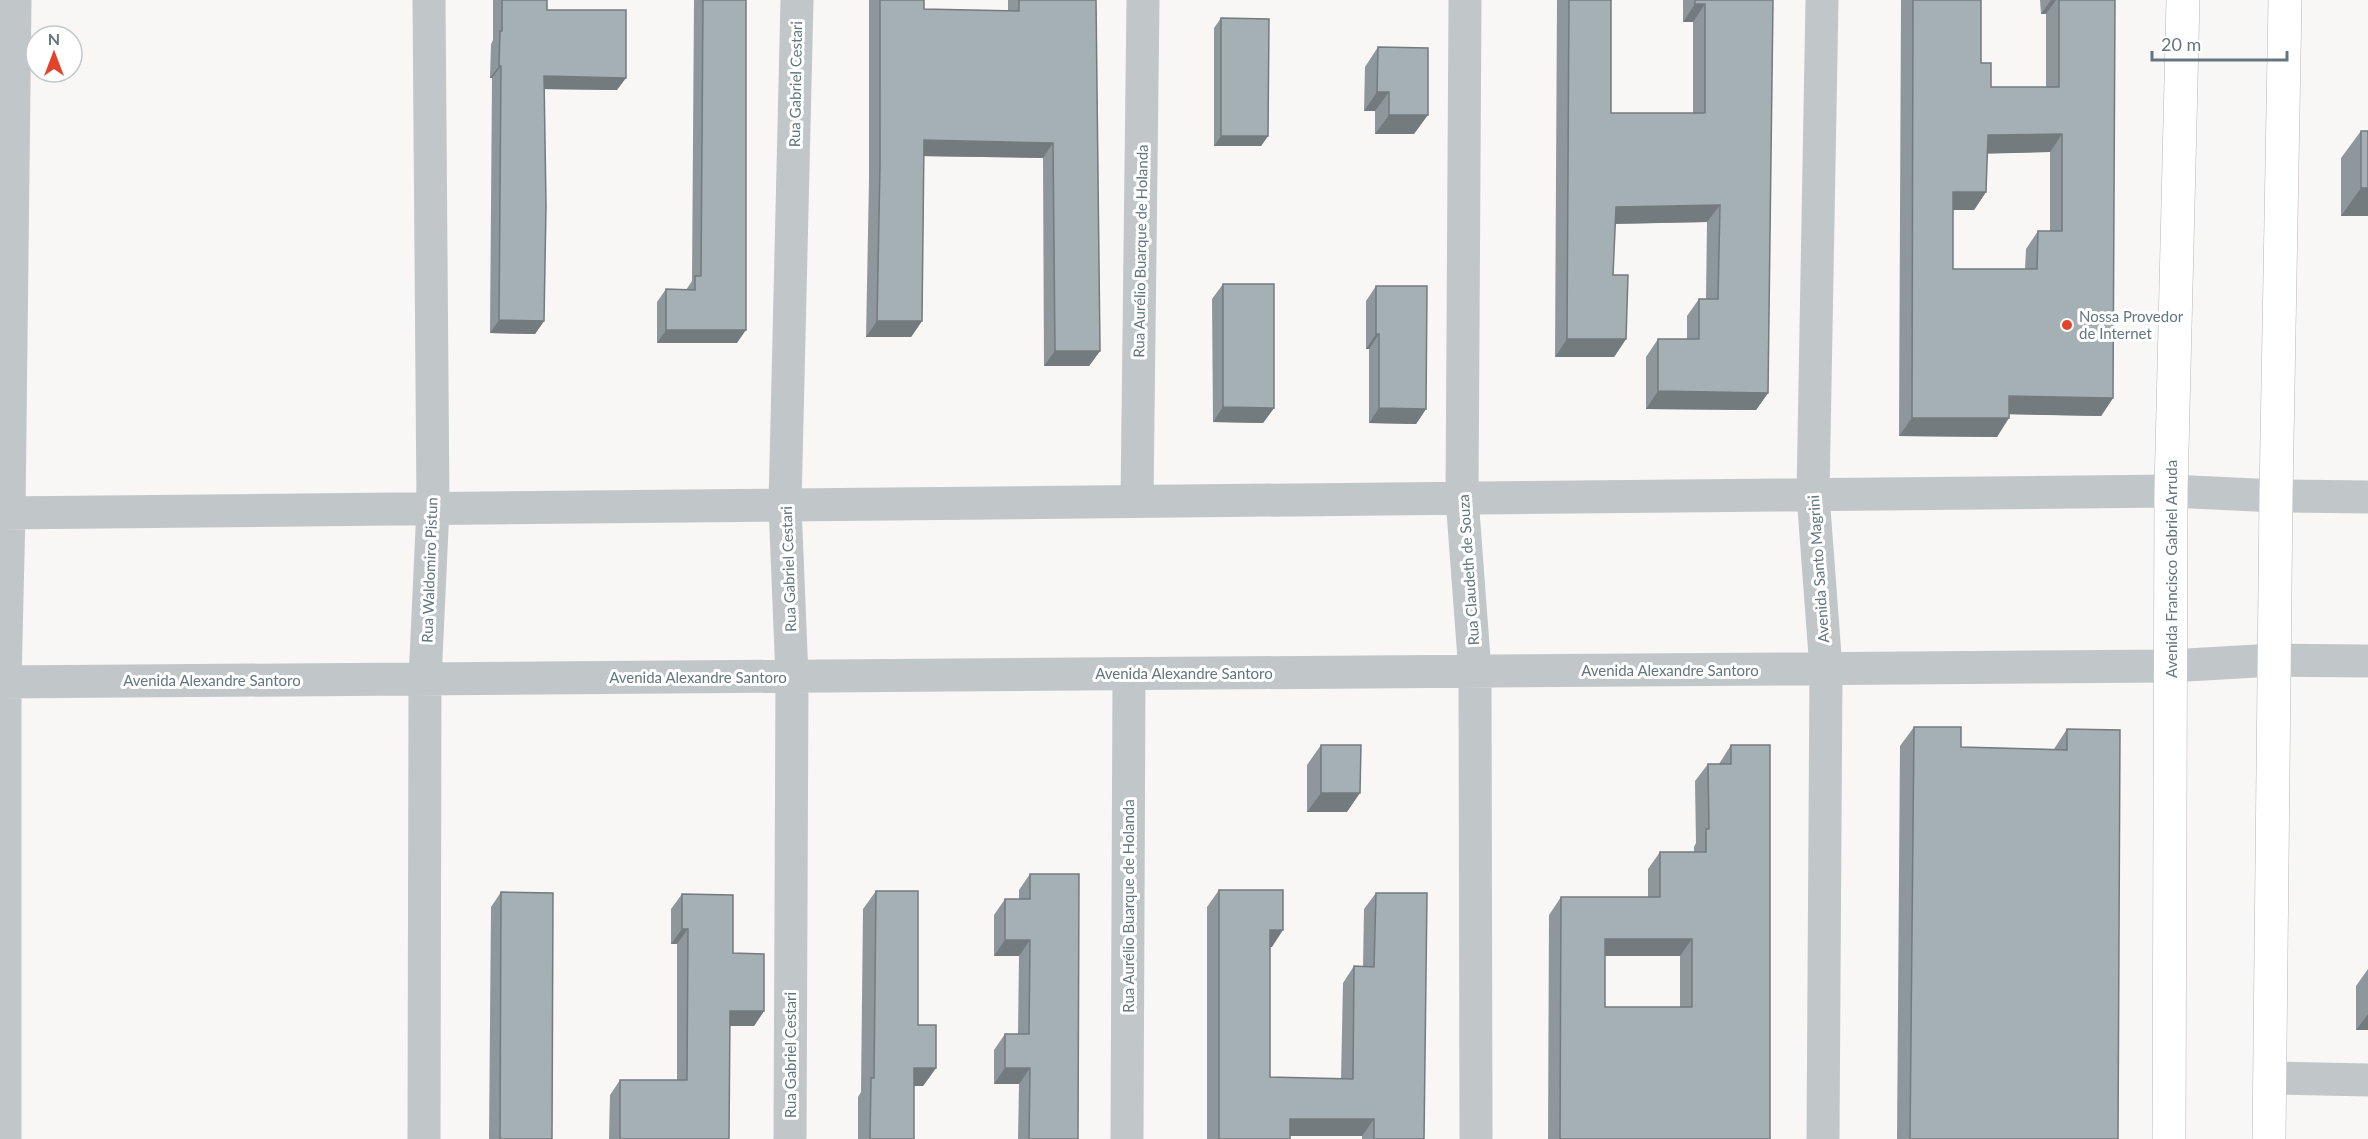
<svg xmlns="http://www.w3.org/2000/svg" width="2368" height="1139" font-family="Lato,sans-serif">
  <rect width="100%" height="100%" fill="#f8f7f5"/>
  <g fill="none" stroke-linecap="round" stroke-linejoin="round">
    <defs>
      <path id="major" d="M 2169,1139 L 2171,491 L 2183,0
        M 2269,1139 L 2276,496 L 2285,0"/>
    </defs>
    <!-- major casing -->
    <use href="#major" stroke="#b2b8bb" stroke-width="34"/>
    <!-- minor -->
    <path stroke="#c1c6c9" stroke-width="33" d="M 1465,0 L 1462,498 L 1475,672 L 1476,1139
      M 1822,0 L 1813,495 L 1826,669 L 1823,1139
      M 1137,501 L 1143,0
      M 0,513 L 2171,491 L 2276,496 L 2368,497
      M 0,682 L 2170,666 L 2274,660 L 2368,661
      M 2270,1078 L 2368,1080
      M 5,1139 L 5,682 L 9,513 L 15,0
      M 424,1139 L 425,679 L 433,508 L 429,0
      M 790,1139 L 792,677 L 785,505 L 797,0
      M 1127,1139 L 1129,674"/>
    <!-- major -->
    <use href="#major" stroke="#fff" stroke-width="33"/>
  </g>
  <!-- wall -->
  <path fill="#8e979b" fill-rule="evenodd" d="M 493,0 L 547,0 L 547,10 L 617,90 L 545,89 L 544,321 L 535,334 L 490,333 L 492,78 L 490,78 L 491,44 L 493,40 Z
    M 694,0 L 746,0 L 737,343 L 657,343 L 657,302 L 666,289 L 686,290 L 692,281 Z
    M 869,0 L 924,0 L 924,9 L 1008,11 L 1008,0 L 1096,0 L 1100,351 L 1089,366 L 1044,366 L 1043,158 L 924,156 L 922,321 L 911,337 L 866,337 L 869,180 Z
    M 1557,0 L 1612,0 L 1611,1 L 1611,113 L 1693,113 L 1693,22 L 1683,22 L 1683,0 L 1773,0 L 1768,393 L 1756,410 L 1646,409 L 1646,357 L 1658,339 L 1687,339 L 1687,316 L 1699,299 L 1706,299 L 1707,222 L 1615,224 L 1613,275 L 1626,339 L 1614,357 L 1555,357 Z
    M 1901,0 L 1981,0 L 1981,63 L 1991,87 L 2046,87 L 2046,14 L 2041,14 L 2040,0 L 2115,0 L 2113,398 L 2101,416 L 2009,414 L 1997,437 L 1899,436 ZM 2050,152 L 2050,231 L 2038,231 L 2026,249 L 2025,269 L 1953,269 L 1953,210 L 1974,210 L 1986,192 L 1987,153 Z
    M 1221,18 L 1268,136 L 1261,146 L 1214,146 L 1214,28 Z
    M 1378,47 L 1414,134 L 1375,134 L 1375,111 L 1364,111 L 1365,67 Z
    M 2361,131 L 2368,131 L 2368,216 L 2341,216 L 2341,158 Z
    M 1223,284 L 1274,408 L 1263,423 L 1213,422 L 1212,299 Z
    M 1376,286 L 1426,409 L 1416,424 L 1369,423 L 1369,349 L 1366,349 L 1366,301 Z
    M 1914,727 L 1961,747 L 2054,749 L 2067,729 L 2118,1139 L 1897,1139 L 1900,746 Z
    M 1321,745 L 1347,812 L 1307,812 L 1307,765 Z
    M 1731,745 L 1770,1139 L 1548,1139 L 1549,915 L 1561,897 L 1648,897 L 1648,869 L 1660,852 L 1694,852 L 1694,847 L 1696,843 L 1695,781 L 1708,764 L 1719,764 ZM 1605,956 L 1680,956 L 1680,1007 L 1605,1007 Z
    M 1030,874 L 1078,1139 L 1018,1139 L 1019,1084 L 994,1084 L 994,1050 L 1005,1034 L 1018,1034 L 1019,956 L 994,956 L 994,915 L 1005,899 L 1019,899 L 1019,890 Z
    M 1219,890 L 1272,947 L 1270,947 L 1270,1077 L 1341,1079 L 1343,983 L 1354,966 L 1363,967 L 1364,909 L 1376,893 L 1424,1139 L 1362,1139 L 1362,1136 L 1290,1136 L 1290,1139 L 1207,1139 L 1207,907 Z
    M 876,891 L 918,1025 L 936,1068 L 923,1086 L 914,1086 L 914,1139 L 858,1139 L 858,1097 L 861,1092 L 863,909 Z
    M 501,892 L 552,1139 L 489,1139 L 491,907 Z
    M 682,894 L 733,953 L 764,1011 L 754,1026 L 729,1026 L 729,1139 L 609,1139 L 610,1095 L 620,1080 L 677,1080 L 677,944 L 671,944 L 671,909 Z
    M 2368,969 L 2368,1030 L 2356,1030 L 2356,986 Z"/>
  <!-- shaded-wall -->
  <path fill="#747b7e" d="M 2051,0 L 2056,0 L 2046,14 L 2041,14 Z
    M 1695,4 L 1705,4 L 1693,22 L 1683,22 Z
    M 499,66 L 501,66 L 492,78 L 490,78 Z
    M 544,76 L 626,78 L 617,90 L 535,89 Z
    M 1377,92 L 1389,92 L 1375,111 L 1364,111 Z
    M 1389,115 L 1428,115 L 1414,134 L 1375,134 Z
    M 2062,134 L 2050,152 L 1975,154 L 1988,135 Z
    M 1221,136 L 1268,136 L 1261,146 L 1214,146 Z
    M 924,140 L 1053,143 L 1043,158 L 913,156 Z
    M 2361,188 L 2368,188 L 2368,216 L 2341,216 Z
    M 1953,192 L 1986,192 L 1974,210 L 1941,210 Z
    M 1720,205 L 1707,222 L 1604,224 L 1616,207 Z
    M 499,320 L 544,321 L 535,334 L 490,333 Z
    M 877,321 L 922,321 L 911,337 L 866,337 Z
    M 666,330 L 746,330 L 737,343 L 657,343 Z
    M 1376,334 L 1379,334 L 1369,349 L 1366,349 Z
    M 1567,339 L 1626,339 L 1614,357 L 1555,357 Z
    M 1055,351 L 1100,351 L 1089,366 L 1044,366 Z
    M 1658,391 L 1768,393 L 1756,410 L 1646,409 Z
    M 2009,396 L 2113,398 L 2101,416 L 1997,414 Z
    M 1223,407 L 1274,408 L 1263,423 L 1213,422 Z
    M 1379,408 L 1426,409 L 1416,424 L 1369,423 Z
    M 1912,418 L 2009,418 L 1997,437 L 1899,436 Z
    M 1321,793 L 1360,793 L 1347,812 L 1307,812 Z
    M 682,929 L 688,929 L 677,944 L 671,944 Z
    M 1270,930 L 1283,930 L 1272,947 L 1259,947 Z
    M 1605,939 L 1692,939 L 1680,956 L 1593,956 Z
    M 1005,940 L 1030,940 L 1019,956 L 994,956 Z
    M 730,1011 L 764,1011 L 754,1026 L 719,1026 Z
    M 2368,1014 L 2368,1030 L 2356,1030 Z
    M 914,1068 L 936,1068 L 923,1086 L 901,1086 Z
    M 1005,1068 L 1030,1068 L 1019,1084 L 994,1084 Z
    M 1290,1119 L 1374,1119 L 1362,1136 L 1278,1136 Z"/>
  <!-- building -->
  <path fill="#a5b0b4" stroke="#747b7e" stroke-width="1.5" fill-rule="evenodd" d="M 502,0 L 547,0 L 547,10 L 626,10 L 626,78 L 544,76 L 546,206 L 544,321 L 499,320 L 501,66 L 499,66 L 500,31 L 502,31 Z
    M 703,0 L 746,0 L 746,330 L 666,330 L 666,289 L 695,290 L 695,276 L 701,276 Z
    M 880,0 L 924,0 L 924,9 L 1019,11 L 1019,0 L 1096,0 L 1100,351 L 1055,351 L 1053,143 L 924,140 L 922,321 L 877,321 L 880,165 Z
    M 1569,0 L 1611,0 L 1611,113 L 1705,113 L 1705,4 L 1695,4 L 1695,0 L 1773,0 L 1768,393 L 1658,391 L 1658,339 L 1699,339 L 1699,299 L 1718,299 L 1720,205 L 1616,207 L 1613,275 L 1628,275 L 1626,339 L 1567,339 Z
    M 1913,0 L 1981,0 L 1981,63 L 1991,63 L 1991,87 L 2059,87 L 2059,0 L 2115,0 L 2113,398 L 2009,396 L 2009,418 L 1912,418 ZM 2062,134 L 2062,231 L 2038,231 L 2037,269 L 1953,269 L 1953,192 L 1986,192 L 1988,135 Z
    M 1221,18 L 1269,19 L 1268,136 L 1221,136 Z
    M 1378,47 L 1428,48 L 1428,115 L 1389,115 L 1389,92 L 1377,92 Z
    M 2361,131 L 2368,131 L 2368,188 L 2361,188 Z
    M 1223,284 L 1274,284 L 1274,408 L 1223,407 Z
    M 1376,286 L 1427,286 L 1426,409 L 1379,408 L 1379,334 L 1376,334 Z
    M 1914,727 L 1961,727 L 1961,747 L 2067,750 L 2067,729 L 2120,730 L 2118,1139 L 1910,1139 Z
    M 1321,745 L 1361,745 L 1360,793 L 1321,793 Z
    M 1731,745 L 1770,745 L 1770,1139 L 1560,1139 L 1561,897 L 1660,897 L 1660,852 L 1706,852 L 1706,829 L 1709,829 L 1708,764 L 1731,764 ZM 1605,939 L 1692,939 L 1692,1007 L 1605,1007 Z
    M 1030,874 L 1079,874 L 1078,1139 L 1029,1139 L 1030,1068 L 1005,1068 L 1005,1034 L 1029,1034 L 1030,940 L 1005,940 L 1005,899 L 1030,899 Z
    M 1219,890 L 1283,890 L 1283,930 L 1270,930 L 1270,1077 L 1353,1079 L 1354,966 L 1374,967 L 1376,893 L 1427,893 L 1424,1139 L 1374,1139 L 1374,1119 L 1290,1119 L 1290,1139 L 1219,1139 Z
    M 876,891 L 918,891 L 918,1025 L 936,1025 L 936,1068 L 914,1068 L 914,1139 L 870,1139 L 871,1078 L 874,1078 Z
    M 501,892 L 553,893 L 552,1139 L 500,1139 Z
    M 682,894 L 733,895 L 733,953 L 764,954 L 764,1011 L 730,1011 L 729,1139 L 620,1139 L 620,1080 L 687,1080 L 688,929 L 682,929 Z"/>
  <!-- markers -->
  <circle fill="#e1432b" stroke="#fff" stroke-width="2" cx="2067" cy="325" r="6"/>
  <g text-anchor="middle" dominant-baseline="central" stroke-width="6" stroke-linejoin="round" paint-order="stroke">
    <!-- street labels -->
    <g font-size="15" fill="#637680" stroke="#fff">
      <text transform="translate(795 84) rotate(-89)">Rua Gabriel Cestari</text>
      <text transform="translate(1140 251) rotate(-89)">Rua Aurélio Buarque de Holanda</text>
      <text transform="translate(788 569) rotate(-92)">Rua Gabriel Cestari</text>
      <text transform="translate(1818 569) rotate(-94)">Avenida Santo Magrini</text>
      <text transform="translate(2171 569) rotate(-90)">Avenida Francisco Gabriel Arruda</text>
      <text transform="translate(429 570) rotate(-88)">Rua Waldomiro Pistun</text>
      <text transform="translate(1468 570) rotate(-94)">Rua Claudeth de Souza</text>
      <text x="1670" y="670">Avenida Alexandre Santoro</text>
      <text x="1184" y="673">Avenida Alexandre Santoro</text>
      <text x="698" y="677">Avenida Alexandre Santoro</text>
      <text x="212" y="680">Avenida Alexandre Santoro</text>
      <text transform="translate(1128 906) rotate(-90)">Rua Aurélio Buarque de Holanda</text>
      <text transform="translate(790 1055) rotate(-90)">Rua Gabriel Cestari</text>
    </g>
    <!-- poi labels -->
    <g font-size="15" fill="#637680" stroke="#fff" text-anchor="start">
      <text x="2079" y="316">Nossa Provedor<tspan x="2079" dy="17">de Internet</tspan></text>
    </g>
  </g>
  <!-- north arrow -->
  <g transform="translate(54 54)"><circle r="28" fill="#ffffff" stroke="#c1c8cc" stroke-width="1.5"/>
  <path d="M0-4.5L10 22L0 15L-10 22Z" fill="#e1432b"/>
  <text y="-9" font-size="16" font-weight="bold" text-anchor="middle" fill="#637680">N</text>
  </g>
  <!-- scale -->
  <path d="M2152 51v9h135v-9" fill="none" stroke="#637680" stroke-width="3"/>
  <text x="2161" y="51" font-size="18" fill="#637680" stroke="#ffffff" stroke-width="4.5" paint-order="stroke">20 m</text>
</svg>
